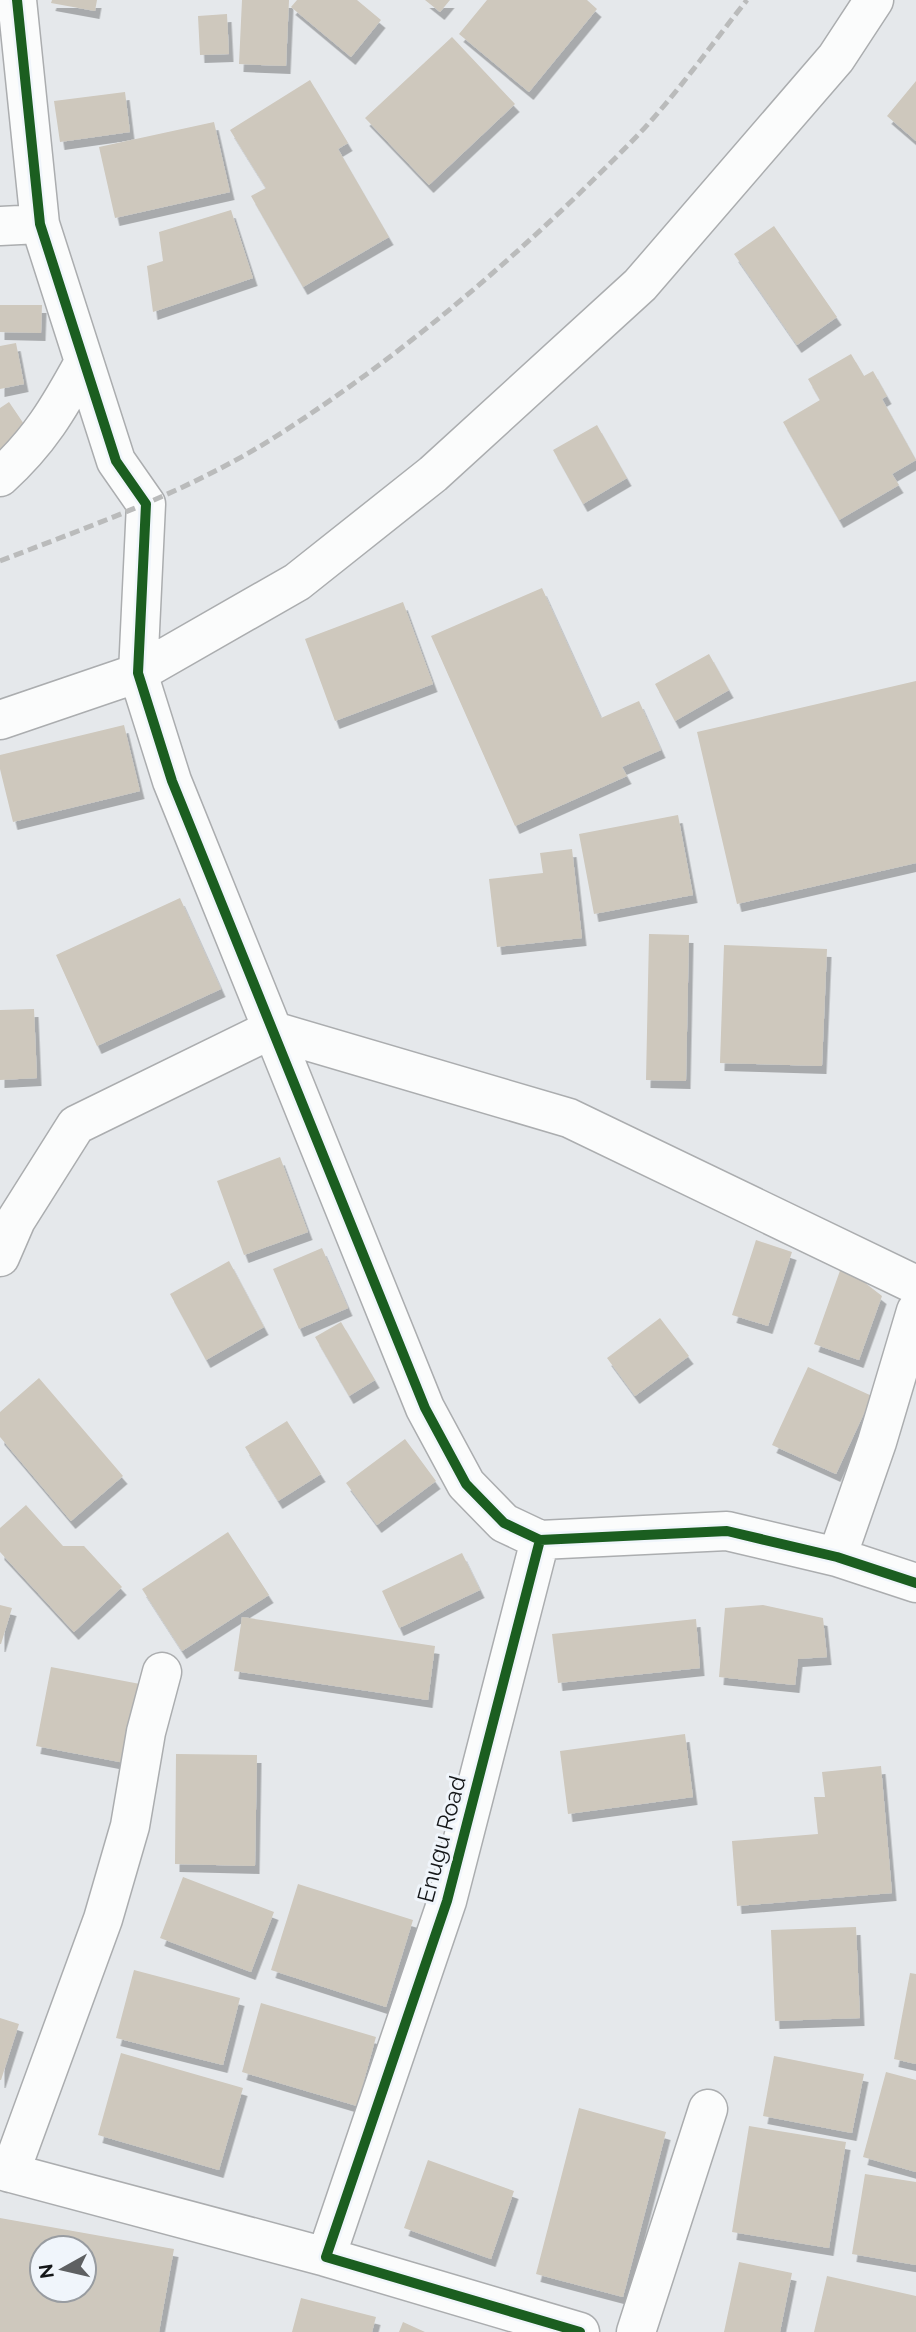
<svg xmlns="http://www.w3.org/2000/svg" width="916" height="2332" font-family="Raleway,sans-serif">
  <defs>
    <filter id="shadow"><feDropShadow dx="4.5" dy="8" stdDeviation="0" flood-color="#0004"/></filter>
  </defs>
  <rect width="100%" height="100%" fill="#e5e8eb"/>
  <!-- building -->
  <path fill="#cec8bd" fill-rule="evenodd" filter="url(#shadow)" d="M 52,0 L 97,0 L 95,11 L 51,3 Z
    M 242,0 L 289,0 L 286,66 L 239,64 Z
    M 297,0 L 357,0 L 381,20 L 351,57 L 291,7 Z
    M 425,0 L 450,0 L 440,12 Z
    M 487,0 L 587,0 L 597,9 L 529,92 L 459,34 Z
    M 227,14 L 229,54 L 200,55 L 198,16 Z
    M 452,37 L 515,104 L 429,185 L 365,118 Z
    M 310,80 L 348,143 L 338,149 L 389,237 L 303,287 L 251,196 L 266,188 L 230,130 Z
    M 916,81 L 916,141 L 887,116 Z
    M 125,92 L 130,132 L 60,142 L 54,101 Z
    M 214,122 L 230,192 L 115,218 L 99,147 Z
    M 231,210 L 253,278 L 153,312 L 147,266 L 163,261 L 159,232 Z
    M 774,226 L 837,317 L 797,345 L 734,254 Z
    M 0,305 L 42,305 L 41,333 L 0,332 Z
    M 16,343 L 24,384 L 0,389 L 0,346 Z
    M 851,354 L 864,376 L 873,371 L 887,396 L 882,399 L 916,460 L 892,474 L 899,485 L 839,520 L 783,422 L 820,400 L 808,379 Z
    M 9,402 L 30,433 L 0,454 L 0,408 Z
    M 597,425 L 627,478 L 583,504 L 553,450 Z
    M 542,588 L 601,718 L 639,701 L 661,750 L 622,767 L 627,776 L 515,826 L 431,636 Z
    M 403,602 L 433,684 L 335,721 L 305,639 Z
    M 709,654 L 729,690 L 675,721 L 655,684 Z
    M 916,681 L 916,863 L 737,904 L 697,732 Z
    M 124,725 L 140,791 L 13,822 L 0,769 L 0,755 Z
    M 678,815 L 693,895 L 594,914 L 579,834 Z
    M 572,849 L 582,938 L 497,947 L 489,879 L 543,873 L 540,853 Z
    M 180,898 L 221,989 L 97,1046 L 56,955 Z
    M 649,934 L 689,935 L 686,1081 L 646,1080 Z
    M 724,945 L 827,949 L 822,1066 L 720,1063 Z
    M 34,1009 L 37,1078 L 0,1080 L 0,1010 Z
    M 280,1157 L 308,1232 L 244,1255 L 217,1181 Z
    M 756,1240 L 792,1252 L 768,1326 L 732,1315 Z
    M 322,1248 L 348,1308 L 299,1329 L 273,1269 Z
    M 229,1261 L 264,1327 L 206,1360 L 170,1294 Z
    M 842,1265 L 882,1296 L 859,1360 L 814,1344 Z
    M 660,1318 L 689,1356 L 635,1396 L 607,1358 Z
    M 341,1322 L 375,1380 L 349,1396 L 315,1337 Z
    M 808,1367 L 872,1396 L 836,1474 L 772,1445 Z
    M 39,1378 L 123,1476 L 71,1521 L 0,1437 L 0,1412 Z
    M 287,1421 L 321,1474 L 278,1501 L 245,1447 Z
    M 405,1439 L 436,1481 L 377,1525 L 346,1483 Z
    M 26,1505 L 63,1546 L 84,1546 L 122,1587 L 74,1632 L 0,1552 L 0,1528 Z
    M 228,1532 L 269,1595 L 182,1651 L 142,1589 Z
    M 462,1553 L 480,1590 L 399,1628 L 382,1591 Z
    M 0,1605 L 12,1608 L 1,1644 L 0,1644 Z
    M 763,1605 L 823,1618 L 827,1657 L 798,1659 L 795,1685 L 719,1677 L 725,1608 Z
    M 242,1617 L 435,1646 L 428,1700 L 234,1671 Z
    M 696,1619 L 700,1668 L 558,1683 L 552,1634 Z
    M 51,1667 L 140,1684 L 125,1763 L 36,1746 Z
    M 685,1734 L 693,1797 L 568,1814 L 560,1751 Z
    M 176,1754 L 257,1755 L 255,1866 L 175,1864 Z
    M 881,1766 L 892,1893 L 737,1906 L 732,1841 L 818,1834 L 814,1797 L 825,1797 L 822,1772 Z
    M 183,1877 L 274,1912 L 251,1972 L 160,1938 Z
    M 298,1884 L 413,1920 L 386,2007 L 271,1970 Z
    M 856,1927 L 860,2018 L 775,2021 L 771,1930 Z
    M 134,1970 L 240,1998 L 223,2065 L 116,2038 Z
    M 910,1973 L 916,1974 L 916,2064 L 894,2059 Z
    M 261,2003 L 376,2037 L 357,2106 L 242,2072 Z
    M 0,2018 L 19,2024 L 1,2080 L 0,2080 Z
    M 121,2053 L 243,2088 L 219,2170 L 98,2135 Z
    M 774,2056 L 864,2074 L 852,2133 L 763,2116 Z
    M 886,2072 L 916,2080 L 916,2172 L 863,2157 Z
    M 579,2108 L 666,2132 L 623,2297 L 536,2274 Z
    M 749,2126 L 846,2142 L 829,2248 L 732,2232 Z
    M 428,2160 L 514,2191 L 491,2259 L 404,2228 Z
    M 865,2174 L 916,2182 L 916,2265 L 852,2254 Z
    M 0,2218 L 174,2249 L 159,2332 L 0,2332 ZM 42,2248 L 84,2248 L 84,2290 L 42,2290 Z
    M 739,2262 L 792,2273 L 780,2332 L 724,2332 Z
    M 827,2276 L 916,2296 L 916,2332 L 814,2332 Z
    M 301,2298 L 376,2317 L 372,2332 L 292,2332 Z
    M 403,2322 L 425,2332 L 399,2332 Z"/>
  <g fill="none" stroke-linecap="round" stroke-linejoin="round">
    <defs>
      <path id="minor" d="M 17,0 L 40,224 L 116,461 L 146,504 L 138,673 L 172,781 L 425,1408 L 466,1484 L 504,1523 L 540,1540
        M 0,226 L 40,224
        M 0,477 C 39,442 59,408 84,362
        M 0,720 L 138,673 L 297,582 L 433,474 L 640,285 L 836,58 L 874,0
        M 0,1257 L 16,1220 L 76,1125 L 270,1030 L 569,1118 L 916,1285
        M 837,1557 L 877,1442 L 916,1311
        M 0,2170 L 326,2257
        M 10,2173 L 103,1919 L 130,1826 L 146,1732 L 162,1672
        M 580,2332 L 326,2257 L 447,1901 L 540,1540 L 727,1531 L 837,1557 L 916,1583
        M 636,2332 L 708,2109"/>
    </defs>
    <!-- minor casing -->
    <use href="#minor" stroke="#abadaf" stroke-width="41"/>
    <!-- minor -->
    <use href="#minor" stroke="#fbfcfc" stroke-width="38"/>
    <!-- rail -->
    <path stroke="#babbbb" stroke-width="5" stroke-dasharray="10 5" stroke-linecap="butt" d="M 0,561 C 93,525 190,491 275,437 C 407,353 528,248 637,136 C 677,94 711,45 747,0"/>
    <defs>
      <path id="cycleway" d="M 17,0 L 40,224 L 116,461 L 146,504 L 138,673 L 172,781 L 425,1408 L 466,1484 L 504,1523 L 540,1540
        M 580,2332 L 326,2257 L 447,1901 L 540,1540 L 727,1531 L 837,1557 L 916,1583"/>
    </defs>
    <!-- cycleway casing -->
    <use href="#cycleway" stroke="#f0f5fb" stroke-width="15"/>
    <!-- cycleway -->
    <use href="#cycleway" stroke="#1b5e20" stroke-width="10"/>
  </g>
  <g text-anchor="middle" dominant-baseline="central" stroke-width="6" stroke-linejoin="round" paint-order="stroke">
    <!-- street labels -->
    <g font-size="23" fill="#151719" stroke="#f0f5fb">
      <text transform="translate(441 1839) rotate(-75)">Enugu Road</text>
    </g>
  </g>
  <!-- north arrow -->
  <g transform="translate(63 2269) rotate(262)"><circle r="33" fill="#f0f5fb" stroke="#989ca1" stroke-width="2"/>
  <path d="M0-5L12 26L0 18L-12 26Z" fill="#5e6062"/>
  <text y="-10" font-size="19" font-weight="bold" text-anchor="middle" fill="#151719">N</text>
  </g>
</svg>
